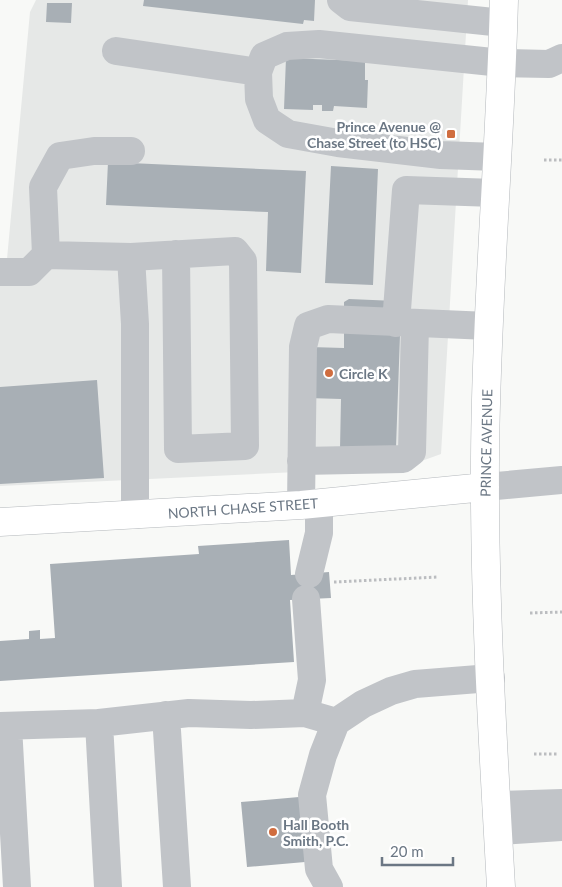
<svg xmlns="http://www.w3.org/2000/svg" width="562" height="887" font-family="Lato,sans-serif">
  <rect width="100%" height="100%" fill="#f8f9f7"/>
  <!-- built -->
  <path fill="#e6e8e7" d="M 36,0 L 468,0 L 441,454 L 405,467 L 0,486 L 0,259 L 7,259 L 30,12 Z"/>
  <!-- building -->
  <path fill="#a8afb5" d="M 144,0 L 315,0 L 314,21 L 304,20 L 303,24 L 143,6 Z
    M 47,3 L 72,3 L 71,23 L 46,22 Z
    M 286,58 L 365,61 L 365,80 L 368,80 L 367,108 L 334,106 L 333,111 L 322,111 L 322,105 L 313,105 L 313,110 L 284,109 Z
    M 108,162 L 306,171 L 301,273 L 266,271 L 268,212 L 106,205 Z
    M 331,166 L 378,169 L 373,285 L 325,283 Z
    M 349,299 L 396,301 L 401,307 L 396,447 L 340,449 L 341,399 L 308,398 L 310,347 L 344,348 L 344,302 Z
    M 97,380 L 104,478 L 0,484 L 0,387 Z
    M 289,540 L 291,575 L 329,572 L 331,598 L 290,600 L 294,662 L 0,681 L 0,641 L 29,639 L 29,631 L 40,630 L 40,639 L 55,638 L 50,564 L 199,554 L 198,546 Z
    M 299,797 L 305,862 L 247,867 L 241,802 Z"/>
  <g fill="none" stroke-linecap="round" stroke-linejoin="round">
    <defs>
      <path id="major" d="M 0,522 L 301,505 L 485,487
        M 501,887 C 493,745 484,602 485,459 C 486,306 500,153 504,0"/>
    </defs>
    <!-- major casing -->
    <use href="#major" stroke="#b4b8bc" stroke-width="29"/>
    <!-- path -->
    <path stroke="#bbbdc0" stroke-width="3" stroke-dasharray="2.5 2.5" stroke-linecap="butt" d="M 544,160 L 562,160
      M 334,582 L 438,577
      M 530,613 L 562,612
      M 534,754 L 557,754"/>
    <!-- minor -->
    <path stroke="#c1c4c8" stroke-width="28" d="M 341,0 L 350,7 L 503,23
      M 116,51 L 258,72
      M 497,157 L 441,155 L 338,143 L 288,134 L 267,120 L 259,99 L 258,72 L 264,56 L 287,46 L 319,44 L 502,63 L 549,64 L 562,58
      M 46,255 L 131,257 L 235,251 L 243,261 L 245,446 L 178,449 L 176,254
      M 131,257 L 135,324 L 135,515
      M 0,272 L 29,272 L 46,255 L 43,187 L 60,156 L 94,151 L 131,151
      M 396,323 L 406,190 L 495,193
      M 301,461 L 403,459 L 412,452 L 415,324
      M 485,487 L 562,480
      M 301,505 L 303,347 L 308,326 L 328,319 L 488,326
      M 309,574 L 319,533 L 319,504
      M 305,713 L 312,680 L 306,599
      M 166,715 L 177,887
      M 0,726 L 99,723
      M 8,726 L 17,887
      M 496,805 L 562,803
      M 498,831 L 562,827
      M 108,887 L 99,723 L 189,713 L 251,715 L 305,713 L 336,722
      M 329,887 L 319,869 L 312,795 L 323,755 L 336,722 L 363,704 L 391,691 L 415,684 L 491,678"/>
    <!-- major -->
    <use href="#major" stroke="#fff" stroke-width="28"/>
  </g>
  <!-- markers -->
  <g fill="#d06d3f" stroke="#fff" stroke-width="2">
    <rect x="446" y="129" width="10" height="10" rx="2.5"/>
    <circle cx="329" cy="373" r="5"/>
    <circle cx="273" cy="832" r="5"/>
  </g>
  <g text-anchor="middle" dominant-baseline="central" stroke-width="5" stroke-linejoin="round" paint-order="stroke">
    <!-- poi labels -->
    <g font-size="14" font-weight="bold" fill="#6b7784" stroke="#fff" text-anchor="start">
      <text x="441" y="126" text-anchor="end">Prince Avenue @<tspan x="441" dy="16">Chase Street (to HSC)</tspan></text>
      <text x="339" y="373">Circle K</text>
      <text x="283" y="824">Hall Booth<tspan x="283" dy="16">Smith, P.C.</tspan></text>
    </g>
    <!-- street labels -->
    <g font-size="14" fill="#6b7784" stroke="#fff">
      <text transform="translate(486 443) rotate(-89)">PRINCE AVENUE</text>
      <text transform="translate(243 508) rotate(-4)">NORTH CHASE STREET</text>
    </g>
  </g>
  <!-- scale -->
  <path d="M382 857v8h71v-8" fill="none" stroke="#6b7784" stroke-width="2.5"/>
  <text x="390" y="857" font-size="15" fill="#6b7784" stroke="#ffffff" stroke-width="4" paint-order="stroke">20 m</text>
</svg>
